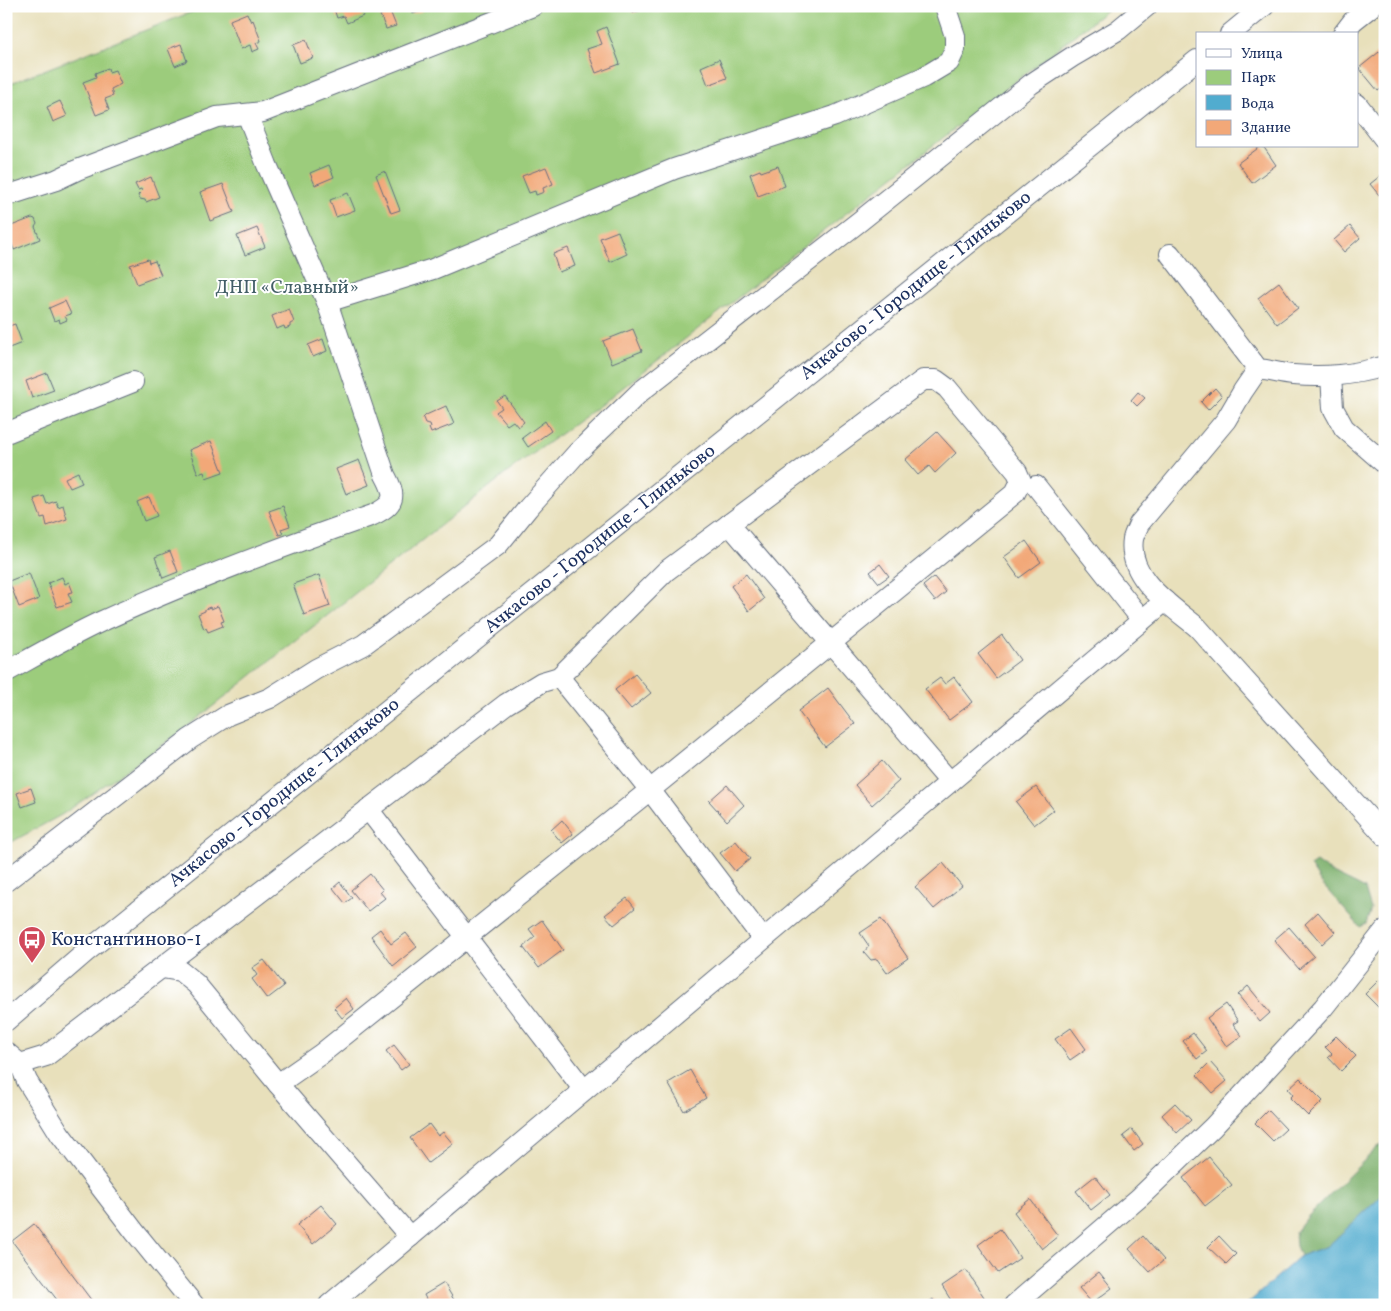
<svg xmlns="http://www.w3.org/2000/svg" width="1391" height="1311" font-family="Vollkorn,serif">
  <rect width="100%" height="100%" fill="#fff"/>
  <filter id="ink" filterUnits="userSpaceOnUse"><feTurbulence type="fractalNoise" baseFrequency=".02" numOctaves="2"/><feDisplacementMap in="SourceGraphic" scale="10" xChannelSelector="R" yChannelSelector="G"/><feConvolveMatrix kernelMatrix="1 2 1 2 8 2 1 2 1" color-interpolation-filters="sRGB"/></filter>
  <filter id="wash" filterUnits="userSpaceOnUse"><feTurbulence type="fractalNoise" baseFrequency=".0096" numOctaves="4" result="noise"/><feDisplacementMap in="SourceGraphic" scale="20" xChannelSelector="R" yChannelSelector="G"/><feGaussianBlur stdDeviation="1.12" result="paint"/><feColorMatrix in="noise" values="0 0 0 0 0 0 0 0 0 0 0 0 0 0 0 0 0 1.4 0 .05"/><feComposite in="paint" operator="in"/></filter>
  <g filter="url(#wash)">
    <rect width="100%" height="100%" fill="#e8e0bb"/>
    <!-- green -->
    <path fill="#9ccc7c" stroke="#5c7e6d" d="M 207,6 L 1112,6 L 603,403 L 508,472 L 178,734 L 63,814 L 6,845 L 6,85 Z"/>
    <!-- forest -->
    <path fill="#7db06c" stroke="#4c7065" d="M 1316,862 C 1331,874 1349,880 1365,889 L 1371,909 L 1366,924 L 1360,927 L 1321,883 L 1310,866 Z
      M 1385,1140 L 1385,1193 L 1328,1246 L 1300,1256 L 1296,1246 L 1295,1233 L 1309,1215 Z"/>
    <!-- water -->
    <path fill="#51accf" stroke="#366e96" d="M 1385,1193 L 1385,1305 L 1246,1305 L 1300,1256 L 1328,1246 Z"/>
    <g id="blocks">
      <!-- building -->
      <path fill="#f2a878" d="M 333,6 L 359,6 L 363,16 L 347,23 L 344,16 L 337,18 Z
        M 409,6 L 421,6 L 422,11 L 412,14 Z
        M 630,6 L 651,6 L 633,13 Z
        M 385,10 L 386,12 L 390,11 L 396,26 L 386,29 L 380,15 L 384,13 L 383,11 Z
        M 247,13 L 251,22 L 253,20 L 261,41 L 256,43 L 259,49 L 252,52 L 250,45 L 241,49 L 230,20 Z
        M 606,27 L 620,64 L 596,73 L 587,49 L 602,44 L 597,31 Z
        M 306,40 L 313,58 L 300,63 L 293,45 Z
        M 181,44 L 187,61 L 175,66 L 168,49 Z
        M 1379,52 L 1385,59 L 1385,86 L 1378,91 L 1359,68 Z
        M 719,59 L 727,78 L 708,85 L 701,67 Z
        M 108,68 L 109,72 L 115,70 L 121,84 L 111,89 L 113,96 L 105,99 L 109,110 L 96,115 L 83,82 L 96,77 L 95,73 Z
        M 60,101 L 67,116 L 53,122 L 47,107 Z
        M 1261,146 L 1263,146 L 1276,165 L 1252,183 L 1238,163 Z
        M 329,165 L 334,177 L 315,185 L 310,173 Z
        M 778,166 L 785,186 L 758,196 L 750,174 L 760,170 L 761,172 Z
        M 546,167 L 553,184 L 543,188 L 544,192 L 536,195 L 535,191 L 529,193 L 522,176 Z
        M 385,171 L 400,210 L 391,213 L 376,175 Z
        M 1385,172 L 1385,190 L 1379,195 L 1370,184 Z
        M 151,177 L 159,197 L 146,202 L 145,200 L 140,199 L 138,195 L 142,191 L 141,189 L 138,190 L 135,184 Z
        M 223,184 L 234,212 L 210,221 L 200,192 Z
        M 348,193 L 355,210 L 336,217 L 330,200 Z
        M 32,218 L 35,219 L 37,224 L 35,227 L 40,239 L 14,250 L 6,228 Z
        M 1350,226 L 1360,238 L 1344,252 L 1334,240 Z
        M 257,228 L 265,247 L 245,255 L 237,236 Z
        M 618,231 L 627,254 L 610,262 L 600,238 Z
        M 568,248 L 575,266 L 559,272 L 553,254 Z
        M 148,259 L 149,263 L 155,261 L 161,275 L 137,284 L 130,265 Z
        M 1279,282 L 1298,308 L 1277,324 L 1258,298 Z
        M 65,301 L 71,314 L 65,316 L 67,320 L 60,323 L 59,319 L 54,321 L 49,308 Z
        M 289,309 L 294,322 L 290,324 L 290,327 L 285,329 L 284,326 L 277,329 L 272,316 Z
        M 15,324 L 22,343 L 9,348 L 6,340 L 6,327 Z
        M 633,329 L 642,351 L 612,363 L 603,341 Z
        M 323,339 L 327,351 L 313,357 L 308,345 Z
        M 47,373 L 54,390 L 32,398 L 26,381 Z
        M 1215,388 L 1222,396 L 1208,410 L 1201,402 Z
        M 1138,392 L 1145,398 L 1137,406 L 1131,400 Z
        M 505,396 L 524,422 L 518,427 L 513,421 L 507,425 L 496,412 L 502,408 L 497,401 Z
        M 446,406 L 454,424 L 431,433 L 429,428 L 431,427 L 430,424 L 425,423 L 423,418 L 426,415 Z
        M 545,421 L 551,431 L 528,447 L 522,438 Z
        M 937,432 L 956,453 L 935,473 L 929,466 L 918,475 L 905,460 Z
        M 211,441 L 223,472 L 206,478 L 204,472 L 198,474 L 189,450 Z
        M 359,460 L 369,485 L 346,494 L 336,469 Z
        M 78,472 L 82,483 L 70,488 L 65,478 Z
        M 44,496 L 47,504 L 56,501 L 58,507 L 63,505 L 67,519 L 47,526 L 45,517 L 41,518 L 34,499 Z
        M 149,497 L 157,516 L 144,521 L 137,502 Z
        M 283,506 L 290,526 L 281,529 L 283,534 L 279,535 L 269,511 Z
        M 1026,541 L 1041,562 L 1019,578 L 1004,557 Z
        M 170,551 L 178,572 L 163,578 L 155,557 Z
        M 880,564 L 889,576 L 879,583 L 870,572 Z
        M 29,573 L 39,599 L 19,607 L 9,581 Z
        M 746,574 L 764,599 L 749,611 L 731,586 Z
        M 319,575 L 330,606 L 304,615 L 293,584 Z
        M 62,577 L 65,584 L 69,582 L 73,592 L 68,593 L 72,602 L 57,607 L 48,583 Z
        M 934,577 L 946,592 L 935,601 L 923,586 Z
        M 218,606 L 224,621 L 221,622 L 223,626 L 208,632 L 206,628 L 204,629 L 198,614 L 205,611 L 205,609 L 210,607 L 211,609 Z
        M 1002,635 L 1020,660 L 996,678 L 978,654 Z
        M 635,674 L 651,693 L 631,709 L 615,690 Z
        M 954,677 L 973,702 L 949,720 L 925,689 L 940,678 L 945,684 Z
        M 828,688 L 855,724 L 825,747 L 798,711 Z
        M 882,761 L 899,781 L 872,805 L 855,785 Z
        M 727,785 L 744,805 L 727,821 L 709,801 Z
        M 1036,787 L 1054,810 L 1034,825 L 1016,802 Z
        M 31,788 L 36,802 L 22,807 L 17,793 Z
        M 562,820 L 573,834 L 562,843 L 551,830 Z
        M 736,841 L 750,859 L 735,871 L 720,853 Z
        M 943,863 L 962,886 L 934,909 L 915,887 Z
        M 370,874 L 383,890 L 380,892 L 385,898 L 368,911 L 351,890 Z
        M 340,882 L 352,898 L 345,903 L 333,888 Z
        M 627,898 L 635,908 L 614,925 L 605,915 Z
        M 1318,912 L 1335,932 L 1322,944 L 1305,924 Z
        M 881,919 L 908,958 L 887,973 L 877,959 L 871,960 L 864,952 L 869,946 L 860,933 Z
        M 542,920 L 563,950 L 539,968 L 523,947 L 535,937 L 529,929 Z
        M 1289,927 L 1314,956 L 1299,969 L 1274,940 Z
        M 380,929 L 391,944 L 406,933 L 417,947 L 393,966 L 371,936 Z
        M 264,960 L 284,986 L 267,999 L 252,979 L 257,975 L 252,968 Z
        M 1379,980 L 1385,985 L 1385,1014 L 1365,994 Z
        M 1248,986 L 1270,1013 L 1260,1022 L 1238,995 Z
        M 346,998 L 354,1009 L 342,1018 L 334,1008 Z
        M 1226,1004 L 1238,1021 L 1233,1024 L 1242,1036 L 1227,1047 L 1207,1018 Z
        M 1071,1028 L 1086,1049 L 1070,1060 L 1055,1039 Z
        M 1193,1033 L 1207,1051 L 1197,1059 L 1183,1041 Z
        M 1336,1036 L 1356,1056 L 1341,1071 L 1328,1057 L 1332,1054 L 1325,1047 Z
        M 394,1045 L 409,1064 L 401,1070 L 386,1051 Z
        M 1210,1062 L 1227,1081 L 1213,1093 L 1197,1075 Z
        M 690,1070 L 706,1098 L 684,1111 L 668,1083 Z
        M 1300,1078 L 1323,1101 L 1308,1116 L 1290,1098 L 1293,1095 L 1288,1089 Z
        M 1175,1103 L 1191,1120 L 1177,1133 L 1162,1115 Z
        M 1268,1110 L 1286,1129 L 1273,1141 L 1255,1123 Z
        M 429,1124 L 438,1136 L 443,1132 L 453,1144 L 428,1163 L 410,1138 Z
        M 1132,1129 L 1143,1144 L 1134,1151 L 1123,1136 Z
        M 1209,1157 L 1232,1185 L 1205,1206 L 1183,1178 Z
        M 1095,1176 L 1110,1195 L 1091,1210 L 1076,1191 Z
        M 1030,1199 L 1058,1236 L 1042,1249 L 1014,1212 Z
        M 321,1205 L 337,1224 L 313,1244 L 297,1225 Z
        M 34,1224 L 95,1305 L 61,1305 L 12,1241 Z
        M 1000,1229 L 1020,1258 L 998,1273 L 978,1245 Z
        M 1143,1236 L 1164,1260 L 1150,1272 L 1129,1249 Z
        M 1219,1236 L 1236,1254 L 1226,1264 L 1208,1247 Z
        M 966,1270 L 986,1300 L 978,1305 L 954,1305 L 942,1286 Z
        M 1099,1272 L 1112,1288 L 1092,1303 L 1079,1288 Z
        M 444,1283 L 457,1305 L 429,1305 L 424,1295 Z
        M 933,1299 L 937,1305 L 925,1305 Z"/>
    </g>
  </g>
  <g filter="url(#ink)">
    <use href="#blocks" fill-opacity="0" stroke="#636d7f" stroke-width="1"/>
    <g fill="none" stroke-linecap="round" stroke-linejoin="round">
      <defs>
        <g id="minor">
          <path d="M 1230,34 L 1264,6"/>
          <path d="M 1343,34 L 1353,21 L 1372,6"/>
          <path d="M 1357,104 L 1385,140"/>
          <path d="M 6,196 L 56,180 L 77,170 L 201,123 L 217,117 L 263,112 L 533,6"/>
          <path d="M 1170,254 L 1258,369 C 1270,370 1281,374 1293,375 C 1327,378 1352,375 1385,366"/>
          <path d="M 327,302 L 433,269 L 674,169 L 835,116 L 924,77 L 949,62 L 955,49 L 955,36 L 945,6"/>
          <path d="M 1258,369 L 1243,391 L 1226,420 L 1139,524 C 1137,529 1134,534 1133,539 C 1127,579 1172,606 1198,628 L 1385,836"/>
          <path d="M 1331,376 L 1333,408 L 1344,428 L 1385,464"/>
          <path d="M 6,433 L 133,382"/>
          <path d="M 1036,486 L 1142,620"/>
          <path d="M 729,524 L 950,782"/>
          <path d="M 6,672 C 37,655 68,637 100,622 C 189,581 281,547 373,515 C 395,504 397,497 385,475 L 327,302 L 267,165 L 247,114"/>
          <path d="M 559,677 L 650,790 L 763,939"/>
          <path d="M 368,809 L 584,1090"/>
          <path d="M 6,881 L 190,739 L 228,715 L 270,698 L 316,669 L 363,645 L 498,545 L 528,508 L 577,453 L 640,392 L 860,221 L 1031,84 L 1072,57 L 1118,30 L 1147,6"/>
          <path d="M 162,968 L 180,971 L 196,984 L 278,1084 L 410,1237"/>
          <path id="s1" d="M 6,1021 L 86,952 L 1197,60"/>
          <path d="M 6,1052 L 20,1064 L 27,1081 L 60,1134 L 134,1231 L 194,1305"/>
          <path d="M 20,1064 L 46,1056 L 506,704 L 542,682 L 559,677 L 666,571 L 923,380 L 936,380 L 947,388 L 1017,472 L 1021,481 L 1015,493 L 650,790 L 321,1054 L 278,1084"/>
          <path d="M 329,1305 L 1165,601"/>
          <path d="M 1014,1305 L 1140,1197 L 1213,1127 L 1323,1008 L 1385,930"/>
        </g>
      </defs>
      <!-- minor casing -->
      <use href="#minor" stroke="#636d7f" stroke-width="22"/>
      <!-- minor -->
      <use href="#minor" stroke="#fff" stroke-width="20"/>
    </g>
  </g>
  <!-- icons -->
  <defs>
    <symbol id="bus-pin" viewBox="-11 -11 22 30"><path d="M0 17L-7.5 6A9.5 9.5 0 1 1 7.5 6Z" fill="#d1495b" stroke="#fff"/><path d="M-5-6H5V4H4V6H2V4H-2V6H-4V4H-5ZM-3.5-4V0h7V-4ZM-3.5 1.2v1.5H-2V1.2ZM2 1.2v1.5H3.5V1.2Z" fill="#fff"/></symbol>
  </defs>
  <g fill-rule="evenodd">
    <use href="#bus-pin" x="16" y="924" width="32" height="43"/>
  </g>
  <g text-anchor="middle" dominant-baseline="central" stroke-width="4" stroke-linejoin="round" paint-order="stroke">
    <!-- street labels -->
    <g font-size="19" fill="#1b2f5e" stroke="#fff">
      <text stroke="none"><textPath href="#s1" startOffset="1170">Ачкасово - Городище - Глиньково</textPath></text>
      <text stroke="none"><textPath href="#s1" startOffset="765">Ачкасово - Городище - Глиньково</textPath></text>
      <text stroke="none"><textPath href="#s1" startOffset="360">Ачкасово - Городище - Глиньково</textPath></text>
    </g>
    <!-- park labels -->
    <g font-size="19" fill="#425e67" stroke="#fff">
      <text x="287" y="288">ДНП «Славный»</text>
    </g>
    <!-- poi labels -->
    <g font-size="19" fill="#1b2f5e" stroke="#fff" text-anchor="start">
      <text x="51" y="940">Константиново-1</text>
    </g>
  </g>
  <!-- margin -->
  <rect width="1391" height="1311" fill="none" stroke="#fff" stroke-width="25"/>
  <!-- legend -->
  <rect x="1196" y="32" width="162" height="115" fill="#ffffff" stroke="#a4acbf"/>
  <rect x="1206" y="49" width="25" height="8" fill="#ffffff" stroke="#a4acbf"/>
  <text x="1241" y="58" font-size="15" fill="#1b2f5e">Улица</text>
  <rect x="1206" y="70" width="25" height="15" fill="#9ccc7c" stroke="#a4acbf"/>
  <text x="1241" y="82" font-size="15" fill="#1b2f5e">Парк</text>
  <rect x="1206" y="95" width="25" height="15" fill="#51accf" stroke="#a4acbf"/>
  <text x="1241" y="108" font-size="15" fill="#1b2f5e">Вода</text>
  <rect x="1206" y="120" width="25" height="15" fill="#f2a878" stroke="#a4acbf"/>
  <text x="1241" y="132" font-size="15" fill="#1b2f5e">Здание</text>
</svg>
